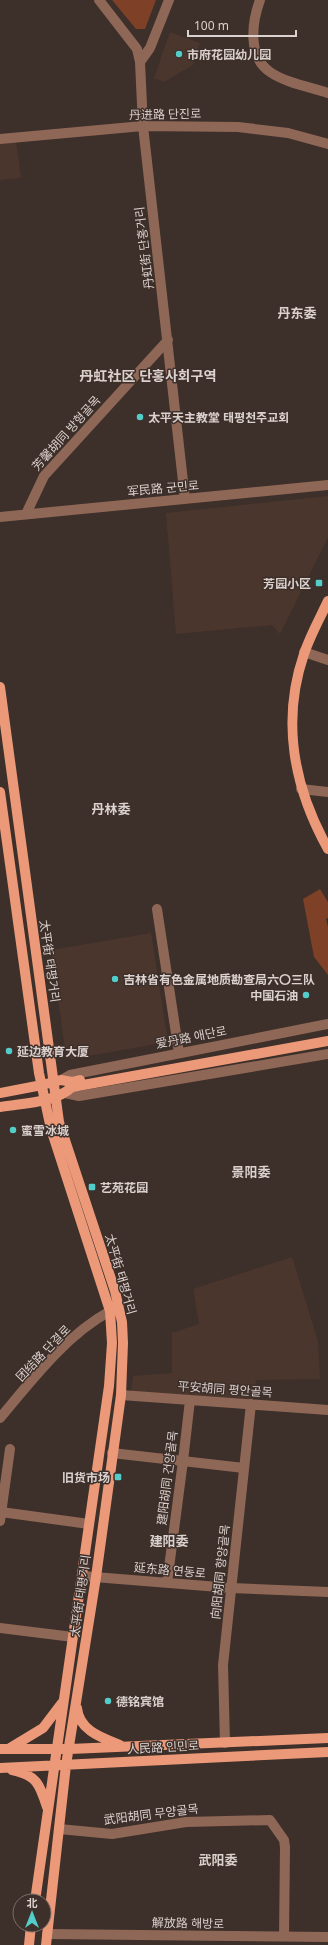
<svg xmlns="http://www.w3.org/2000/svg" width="328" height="1945" font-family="'Noto Sans','Noto Sans SC','Noto Sans KR',sans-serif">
  <rect width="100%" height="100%" fill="#3d2f29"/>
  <!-- built -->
  <path fill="#4b362e" d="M 170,32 L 200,43 L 193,65 L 164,82 L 154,78 Z
    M 16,141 L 21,178 L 0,180 L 0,142 Z
    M 328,496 L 328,537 L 280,634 L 272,625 L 176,634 L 166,513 Z
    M 151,933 L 168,1042 L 71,1059 L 66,1055 L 51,950 Z
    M 292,1257 L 318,1341 L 320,1379 L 256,1380 L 254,1399 L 131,1392 L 133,1376 L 172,1373 L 172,1333 L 199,1324 L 193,1289 Z"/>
  <!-- green -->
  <path fill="#7e4027" d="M 112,0 L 156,0 L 145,29 L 136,29 Z
    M 320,889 L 328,902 L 328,918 L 326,919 L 328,927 L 328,975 L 314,957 L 303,899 Z"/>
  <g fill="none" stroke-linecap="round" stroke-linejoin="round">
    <!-- minor -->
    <path stroke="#8f6757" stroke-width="10" d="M 99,0 L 137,49 L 140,62 L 143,126 L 185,499
      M 260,0 C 252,22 247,56 270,72 C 286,83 310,87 328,93
      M 140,62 L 150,48 L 169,0
      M 0,139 L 143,126 L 238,127 L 288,133 L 328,144
      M 26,514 L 44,476 L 168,340
      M 0,517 L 328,485
      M 304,652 L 328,660
      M 301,789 L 328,792
      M 157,909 L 179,1053
      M 61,1080 L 70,1075 L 328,1024
      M 65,1093 L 79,1096 L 328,1054
      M 121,1395 L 328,1410
      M 0,1418 C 32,1380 65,1336 110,1311
      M 112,1453 L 244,1468
      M 1,1512 L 89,1524
      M 0,1521 L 10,1449
      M 82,1576 L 231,1588 L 328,1592
      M 167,1583 L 183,1461 L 190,1400
      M 0,1628 L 73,1637
      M 225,1743 L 223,1665 L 251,1404
      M 59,1829 L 112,1834 L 186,1822 L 270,1820 L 284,1840 L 285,1847 L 284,1937
      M 47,1934 L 328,1937"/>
    <!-- major -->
    <path stroke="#eb9979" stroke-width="10" d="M 328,601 C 320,618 310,636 304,654 C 281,721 294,788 328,849
      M 0,687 L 59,1122 L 115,1291 L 122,1322 L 123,1343 L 121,1395 L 96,1577 L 66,1765 L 46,1945
      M 0,792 L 39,1073 L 51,1129 L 110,1311 L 112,1343 L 109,1386 L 35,1901
      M 0,1093 L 42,1085 L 61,1080 L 72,1082 L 80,1080
      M 0,1107 C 23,1103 55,1103 72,1087 L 328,1041
      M 77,1708 C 79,1731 103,1738 120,1745
      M 10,1748 L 43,1728 L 62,1703
      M 0,1749 L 70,1749 L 328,1738
      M 0,1768 L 328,1752
      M 12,1770 C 37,1775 40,1785 47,1807
      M 29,1945 L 31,1925"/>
  </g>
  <!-- markers -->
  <g fill="#53cdc9" stroke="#3d2f29" stroke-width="1.5">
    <circle cx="179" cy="54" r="4"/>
    <circle cx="140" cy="417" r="4"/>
    <rect x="315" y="579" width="8" height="8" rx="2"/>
    <circle cx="115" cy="979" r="4"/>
    <circle cx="306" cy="995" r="4"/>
    <circle cx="9" cy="1051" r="4"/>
    <circle cx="13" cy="1130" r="4"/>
    <rect x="88" y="1183" width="8" height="8" rx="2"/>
    <rect x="114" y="1473" width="8" height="8" rx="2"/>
    <circle cx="108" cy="1701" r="4"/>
  </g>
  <g text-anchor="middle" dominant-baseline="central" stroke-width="3" stroke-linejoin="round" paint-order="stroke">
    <!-- poi labels -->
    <g font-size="12" font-weight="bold" fill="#dbd1ce" stroke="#3d2f29" text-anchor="start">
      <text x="187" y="54">市府花园幼儿园</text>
      <text x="148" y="417">太平天主教堂 태평천주교회</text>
      <text x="311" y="583" text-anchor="end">芳园小区</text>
      <text x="123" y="979">吉林省有色金属地质勘查局六〇三队</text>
      <text x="298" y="995" text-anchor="end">中国石油</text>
      <text x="17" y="1051">延边教育大厦</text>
      <text x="21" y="1130">蜜雪冰城</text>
      <text x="100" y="1187">艺苑花园</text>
      <text x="110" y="1477" text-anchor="end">旧货市场</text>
      <text x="116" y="1701">德铭宾馆</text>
    </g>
    <!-- street labels -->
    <g font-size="12" fill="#dbd1ce" stroke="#3d2f29">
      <text transform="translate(165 114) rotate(-1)">丹进路 단진로</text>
      <text transform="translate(144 248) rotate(-97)">丹虹街 단홍거리</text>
      <text transform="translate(66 433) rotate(-48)">芳馨胡同 방형골목</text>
      <text transform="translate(163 488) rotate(-5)">军民路 군민로</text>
      <text transform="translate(50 961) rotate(82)">太平街 태평거리</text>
      <text transform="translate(191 1037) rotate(-11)">爱丹路 애단로</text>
      <text transform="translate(121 1274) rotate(74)">太平街 태평거리</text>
      <text transform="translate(43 1353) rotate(-46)">团结路 단결로</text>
      <text transform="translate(225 1389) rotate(4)">平安胡同 평안골목</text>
      <text transform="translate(167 1478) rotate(-83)">建阳胡同 건양골목</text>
      <text transform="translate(170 1570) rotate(5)">延东路 연동로</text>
      <text transform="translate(220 1572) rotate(-84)">向阳胡同 향양골목</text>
      <text transform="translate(80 1596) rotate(-82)">太平街 태평거리</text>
      <text transform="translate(163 1747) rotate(-3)">人民路 인민로</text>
      <text transform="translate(151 1814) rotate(-7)">武阳胡同 무양골목</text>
      <text transform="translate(188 1923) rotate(1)">解放路 해방로</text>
    </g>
    <!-- neighbourhood labels -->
    <g font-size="13" font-weight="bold" fill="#dbd1ce" stroke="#3d2f29">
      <text x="297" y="313">丹东委</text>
      <text x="111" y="809">丹林委</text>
      <text x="251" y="1172">景阳委</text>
      <text x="169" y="1541">建阳委</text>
      <text x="218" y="1860">武阳委</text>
    </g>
    <!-- quarter labels -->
    <g font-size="14" font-weight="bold" fill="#dbd1ce" stroke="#3d2f29">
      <text x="148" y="375">丹虹社区 단홍사회구역</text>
    </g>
  </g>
  <!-- north arrow -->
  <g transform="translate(32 1913)"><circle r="19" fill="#3d2f29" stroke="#7c706b"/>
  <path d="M0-3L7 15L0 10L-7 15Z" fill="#53cdc9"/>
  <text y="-6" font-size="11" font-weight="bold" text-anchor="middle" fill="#dbd1ce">北</text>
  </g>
  <!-- scale -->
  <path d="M188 30v6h108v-6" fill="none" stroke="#dbd1ce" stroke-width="2"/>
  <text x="194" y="30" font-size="12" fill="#dbd1ce" stroke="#3d2f29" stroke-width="3" paint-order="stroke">100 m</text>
</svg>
